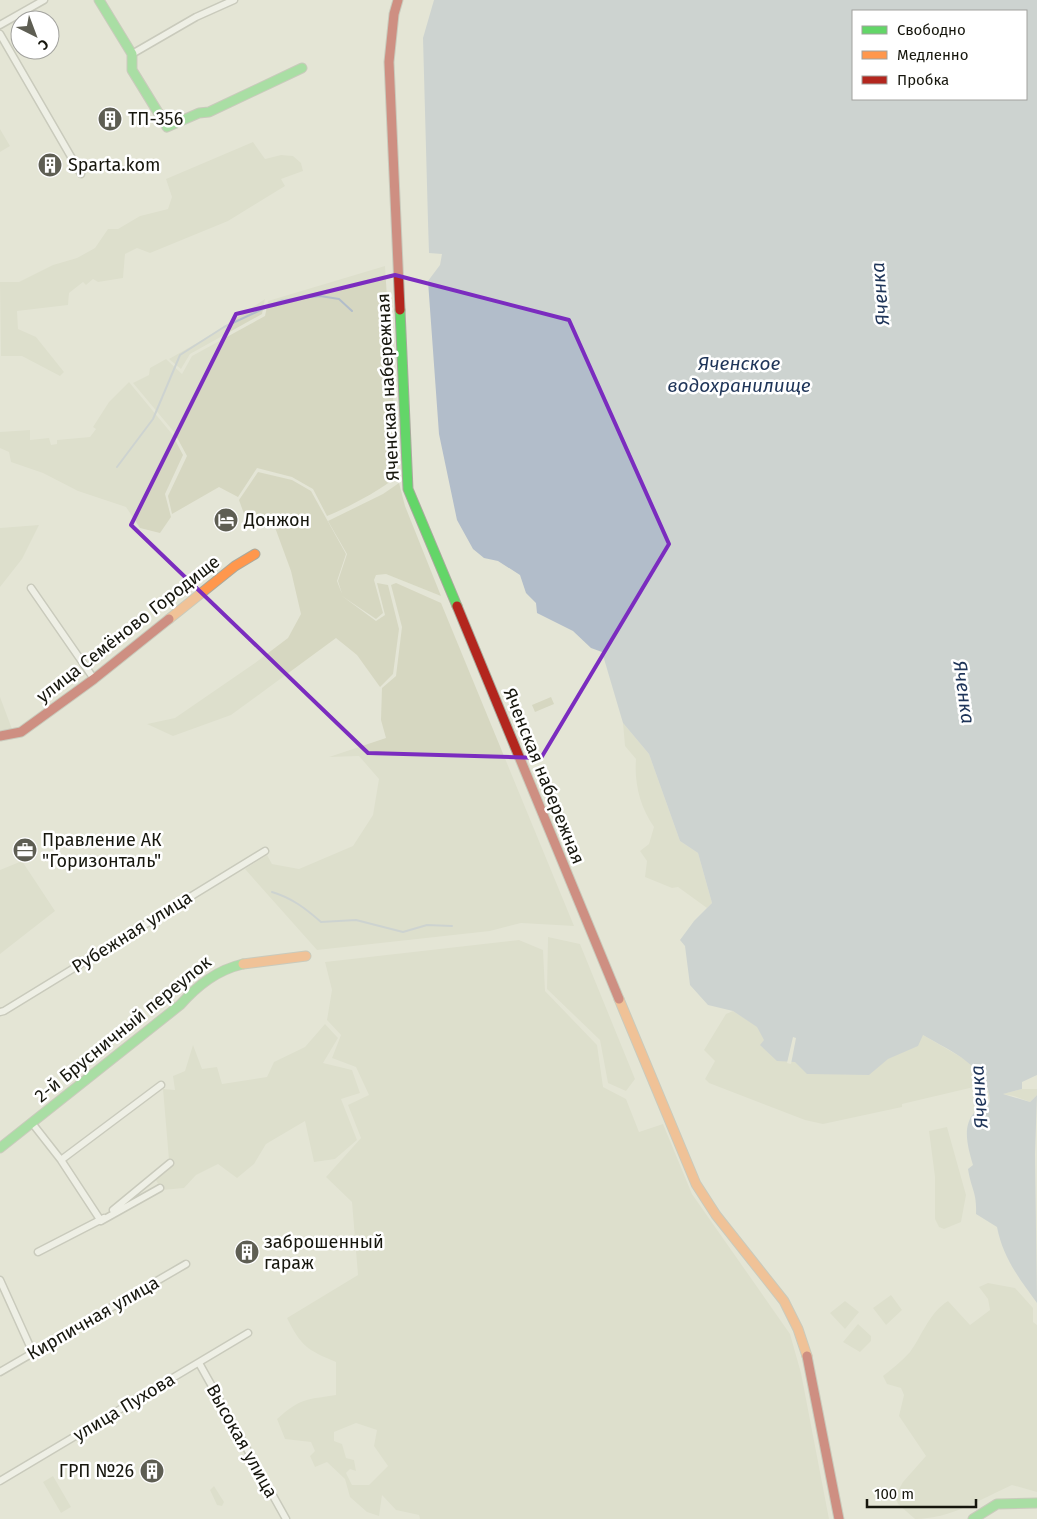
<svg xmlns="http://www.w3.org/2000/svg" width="1037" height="1519" font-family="'Fira Sans',sans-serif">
  <rect width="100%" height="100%" fill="#e4e5d6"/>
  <!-- green -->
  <path fill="#d6d7c1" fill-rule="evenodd" d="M 0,129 L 10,146 L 0,152 Z
    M 253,142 L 265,159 L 281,155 L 293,156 L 301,163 L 303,171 L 281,179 L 285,186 L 228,221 L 150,253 L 137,248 L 125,254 L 123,278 L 98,282 L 93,279 L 86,285 L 83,282 L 69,293 L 68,305 L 17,311 L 18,329 L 36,337 L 64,372 L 60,376 L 22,356 L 1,356 L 0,282 L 19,282 L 53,265 L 77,258 L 95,248 L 108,229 L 118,229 L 140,216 L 168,209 L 172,197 L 166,179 Z
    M 385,266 L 398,476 C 377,492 351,506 327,516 L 313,489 L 292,477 L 257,468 L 238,497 L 219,487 L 172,514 L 168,496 L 187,456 L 174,432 L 133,383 L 149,375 L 150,368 L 166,359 L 182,374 L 192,356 L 265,316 L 268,301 Z
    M 265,299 L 262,314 L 190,354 L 181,369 L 169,359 L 211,335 Z
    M 129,382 L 172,434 L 183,455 L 165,494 L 171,517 L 160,533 L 140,528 L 126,507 L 78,491 L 43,473 L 11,462 L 9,452 L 0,448 L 0,432 L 30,430 L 30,440 L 49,438 L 51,445 L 57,444 L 57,440 L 90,437 L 96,429 L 93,427 L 109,402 Z
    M 258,472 L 292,480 L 311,491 L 346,554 L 337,581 L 342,594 L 338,581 L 347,554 L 328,521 L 383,494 L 399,483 L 405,506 L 441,596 L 386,574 L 376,575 L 374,580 L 383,613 L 376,619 L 342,596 L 376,621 L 385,615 L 377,583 L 388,585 L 399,629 L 393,674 L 380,687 L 357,655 L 336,638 L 231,715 L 173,736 L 147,724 L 175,718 L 255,663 L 288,638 L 301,614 L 291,571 L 273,522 L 248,525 L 239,500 Z
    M 39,525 L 22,559 L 0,587 L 0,528 Z
    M 396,583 L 441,603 L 574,926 L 521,923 L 490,931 L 317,950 L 245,869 L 267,855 L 272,864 L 299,869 L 353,846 L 373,815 L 379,779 L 359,756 L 329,757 L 386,738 L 381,720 L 382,688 L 396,676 L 402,627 L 391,585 Z
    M 0,697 L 12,729 L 0,731 Z
    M 551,697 L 554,704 L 535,712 L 532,705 Z
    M 623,723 L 649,754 L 680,841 L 698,853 L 712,903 L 707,908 L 678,887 L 672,888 L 645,877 L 647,861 L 640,851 L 649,844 L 654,827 C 640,807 634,783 636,759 L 625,746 Z
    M 22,861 L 55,911 L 0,954 L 0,870 Z
    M 548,937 L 580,944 L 635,1079 L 626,1091 L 608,1083 L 600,1040 L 547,989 Z
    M 519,940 L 543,950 L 545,991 L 597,1045 L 603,1087 L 626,1099 L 639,1132 L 663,1124 L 692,1194 L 790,1334 L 801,1373 L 829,1519 L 420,1519 L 419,1515 L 396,1510 L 382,1495 L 379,1516 L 367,1512 L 350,1497 L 345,1479 L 327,1462 L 315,1467 L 310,1456 L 315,1451 L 311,1442 L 285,1439 L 277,1419 C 302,1397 306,1400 336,1395 L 336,1362 C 307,1350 301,1346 287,1318 L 358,1275 L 352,1202 L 326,1177 L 361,1138 L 348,1105 L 369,1095 L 356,1067 L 332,1058 L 341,1035 L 327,1020 L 332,990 L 325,962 ZM 356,1423 L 377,1430 L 374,1446 L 388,1466 L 369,1485 L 352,1485 L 346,1473 L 350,1469 L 356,1471 L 354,1460 L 346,1458 L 342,1444 L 334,1441 L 334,1432 Z
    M 733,1011 L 758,1027 L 923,1035 L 971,1063 L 980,1076 L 974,1087 L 902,1104 L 902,1107 L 823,1124 L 805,1120 L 709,1083 L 705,1079 L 715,1061 L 704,1050 L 726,1014 Z
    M 325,1024 L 338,1038 L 323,1063 L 352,1070 L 360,1093 L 341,1099 L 357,1140 L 335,1159 L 314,1162 L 305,1121 L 266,1144 L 254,1164 L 237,1178 L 218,1164 L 196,1175 L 184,1188 L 162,1190 L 152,1174 L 169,1160 L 163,1089 L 175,1090 L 173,1076 L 185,1071 L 193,1045 L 202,1069 L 217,1067 L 222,1084 L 267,1077 L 274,1062 L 305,1047 Z
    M 1022,1089 L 1037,1089 L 1037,1095 L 1030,1102 L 1014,1096 L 1002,1094 Z
    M 947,1127 L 966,1195 L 961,1222 L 944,1229 L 939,1227 L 935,1219 L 935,1177 L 929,1131 Z
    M 988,1283 L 1015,1288 L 1033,1308 L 1033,1322 L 1037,1325 L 1037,1492 L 1012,1485 C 981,1499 950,1519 915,1519 L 898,1504 L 895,1496 L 903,1482 L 926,1456 L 899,1416 L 904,1395 L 901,1388 L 887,1384 L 883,1376 C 892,1369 902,1361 910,1352 C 923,1334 929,1313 948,1301 L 970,1325 L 990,1310 L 988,1299 L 979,1287 Z
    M 891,1295 L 902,1310 L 886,1325 L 873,1308 Z
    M 845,1301 L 859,1312 L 845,1329 L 830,1313 Z
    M 858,1324 L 871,1336 L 871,1341 L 860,1352 L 843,1342 Z
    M 53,1476 L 71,1507 L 61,1513 L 43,1482 Z
    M 214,1486 L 224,1502 L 222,1506 L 217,1505 L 210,1490 Z"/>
  <!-- water -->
  <path fill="#b2bdca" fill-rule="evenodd" d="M 434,0 L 1037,0 L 1037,1075 L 1022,1082 L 1022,1089 L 1003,1094 L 1030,1102 L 1037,1095 L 1035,1154 L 1037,1303 C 1019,1278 1003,1258 997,1227 L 976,1214 C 977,1192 971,1189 968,1169 L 973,1165 C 965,1138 960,1115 990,1102 C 990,1067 950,1051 923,1035 L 918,1046 L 888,1059 L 869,1075 L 807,1074 L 795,1062 L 777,1061 L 760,1045 L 764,1040 L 757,1027 L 733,1011 L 708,1005 L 690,985 L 685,946 L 680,940 L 694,921 L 712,903 L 698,853 L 680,841 L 649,754 L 623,723 L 602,652 L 591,648 L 573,631 L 537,613 L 536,603 L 526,593 L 520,575 L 498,561 L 484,558 L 473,549 L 457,520 L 439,434 L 428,281 L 440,265 L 442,254 L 429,253 L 428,222 L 423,38 ZM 853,11 L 1026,11 L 1026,99 L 853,99 Z"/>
  <!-- pier -->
  <path fill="#e4e5d6" d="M 793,1037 L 796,1038 L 791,1064 L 787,1063 Z"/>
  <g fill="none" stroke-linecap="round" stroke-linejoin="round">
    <!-- stream -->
    <path stroke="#b2bdca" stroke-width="2" d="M 117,467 L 153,419 L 180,355 L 224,327 L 282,300 L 320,296 L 339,299 L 352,311
      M 272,892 C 292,898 305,908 321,922 L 356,920 L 403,932 L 427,925 L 452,926"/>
    <defs>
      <path id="street" d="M 0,25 L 44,0
        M 0,34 L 81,174
        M 132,54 L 196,17 L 234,0
        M 31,588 L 94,679
        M 0,1012 L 4,1011 L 265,851
        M 32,1123 L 61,1160 L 101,1221 L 160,1188
        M 61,1160 L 161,1085
        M 113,1210 L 170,1163
        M 38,1252 L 104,1218
        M 0,1280 L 33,1353
        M 199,1363 L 286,1519
        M 0,1372 L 186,1264
        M 0,1481 L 248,1333"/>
      <path id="fast" d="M 99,0 L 132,54 L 132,70 L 167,127 L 199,113 L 209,112 L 302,68
        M 400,310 L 408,489 L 457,606
        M 0,1148 L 180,1005 C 198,985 217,970 243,964
        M 973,1519 L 997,1504 L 1037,1503"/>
      <path id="slow" d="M 169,619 L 235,566 L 255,554
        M 243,964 L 306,956
        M 619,999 L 696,1184 L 716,1215 L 784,1301 L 798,1329 L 807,1356"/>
      <path id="jam" d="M 398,0 L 394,14 L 389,62 L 400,310
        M 457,606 L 619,999
        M 0,736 L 21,732 L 94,679 L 169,619
        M 807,1356 L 839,1519"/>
    </defs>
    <!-- street casing -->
    <use href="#street" stroke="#a9a99d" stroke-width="9"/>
    <!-- fast casing -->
    <use href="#fast" stroke="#a9a99d" stroke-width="11"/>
    <!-- slow casing -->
    <use href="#slow" stroke="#a9a99d" stroke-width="11"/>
    <!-- jam casing -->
    <use href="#jam" stroke="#a9a99d" stroke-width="11"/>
    <!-- street -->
    <use href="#street" stroke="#fbfbf9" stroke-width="6"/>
    <!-- fast -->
    <use href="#fast" stroke="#63d668" stroke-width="9"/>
    <!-- slow -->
    <use href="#slow" stroke="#ff974d" stroke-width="9"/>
    <!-- jam -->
    <use href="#jam" stroke="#b3261e" stroke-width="9"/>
  </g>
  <!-- marked area -->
  <path d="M0 0H1037V1519H0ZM 395,275 L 569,320 L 669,544 L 541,758 L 368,753 L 131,525 L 236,314 Z" fill="#e4e5d6" fill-opacity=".55" fill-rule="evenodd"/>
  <path fill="none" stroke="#7b2cbf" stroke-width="4" stroke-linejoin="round" d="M 395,275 L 569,320 L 669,544 L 541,758 L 368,753 L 131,525 L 236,314 Z"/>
  <!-- icons -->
  <defs>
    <symbol id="building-disc" viewBox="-11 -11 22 22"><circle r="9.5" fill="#5e5e53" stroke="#fff"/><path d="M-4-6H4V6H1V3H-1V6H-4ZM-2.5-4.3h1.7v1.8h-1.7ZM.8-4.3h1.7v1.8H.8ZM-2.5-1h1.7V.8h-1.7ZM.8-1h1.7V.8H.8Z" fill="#fff"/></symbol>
    <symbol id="hotel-disc" viewBox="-11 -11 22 22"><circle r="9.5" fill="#5e5e53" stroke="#fff"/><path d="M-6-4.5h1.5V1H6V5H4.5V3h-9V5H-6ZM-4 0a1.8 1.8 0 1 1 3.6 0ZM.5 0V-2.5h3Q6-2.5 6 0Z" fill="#fff"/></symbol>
    <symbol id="office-disc" viewBox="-11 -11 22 22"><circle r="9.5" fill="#5e5e53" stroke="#fff"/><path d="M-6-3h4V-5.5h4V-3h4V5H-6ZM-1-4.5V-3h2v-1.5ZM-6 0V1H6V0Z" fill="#fff"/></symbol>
  </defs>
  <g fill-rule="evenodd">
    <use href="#building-disc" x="96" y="105" width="28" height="28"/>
    <use href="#building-disc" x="36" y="151" width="28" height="28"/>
    <use href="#hotel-disc" x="212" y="506" width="28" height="28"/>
    <use href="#office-disc" x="11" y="836" width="28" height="28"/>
    <use href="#building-disc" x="233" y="1238" width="28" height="28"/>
    <use href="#building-disc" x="138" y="1457" width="28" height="28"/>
  </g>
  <g text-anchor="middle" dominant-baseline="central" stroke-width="5" stroke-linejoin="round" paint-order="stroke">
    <!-- poi labels -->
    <g font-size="18" fill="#16160d" stroke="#fff" text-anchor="start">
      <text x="128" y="119">ТП-356</text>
      <text x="68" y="165">Sparta.kom</text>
      <text x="244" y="520">Донжон</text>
      <text x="42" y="840">Правление АК<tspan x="42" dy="21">"Горизонталь"</tspan></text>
      <text x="264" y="1242">заброшенный<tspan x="264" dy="21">гараж</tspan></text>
      <text x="134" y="1471" text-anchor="end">ГРП №26</text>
    </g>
    <!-- street labels -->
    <g font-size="18" fill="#16160d" stroke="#fff">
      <text transform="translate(388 387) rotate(-93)">Яченская набережная</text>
      <text transform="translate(128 629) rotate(-38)">улица Семёново Городище</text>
      <text transform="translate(544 776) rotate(68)">Яченская набережная</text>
      <text transform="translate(132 932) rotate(-32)">Рубежная улица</text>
      <text transform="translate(123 1029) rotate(-39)">2-й Брусничный переулок</text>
      <text transform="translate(93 1318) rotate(-30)">Кирпичная улица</text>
      <text transform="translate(124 1407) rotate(-31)">улица Пухова</text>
      <text transform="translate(242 1441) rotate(61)">Высокая улица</text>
    </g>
    <!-- water labels -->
    <g font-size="19" font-style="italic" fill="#1e3458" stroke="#fff">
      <text transform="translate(880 294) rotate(-95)">Яченка</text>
      <text x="739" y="363">Яченское<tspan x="739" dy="22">водохранилище</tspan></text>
      <text transform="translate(964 692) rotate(82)">Яченка</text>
      <text transform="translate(979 1097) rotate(-94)">Яченка</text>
    </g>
  </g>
  <!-- legend -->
  <rect x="852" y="10" width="175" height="90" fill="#ffffff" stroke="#a2a29e"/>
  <rect x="862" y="26" width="25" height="8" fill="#63d668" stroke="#a2a29e"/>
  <text x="897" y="35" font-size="15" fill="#16160d">Свободно</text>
  <rect x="862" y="51" width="25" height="8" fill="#ff974d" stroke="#a2a29e"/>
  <text x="897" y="60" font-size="15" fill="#16160d">Медленно</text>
  <rect x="862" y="76" width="25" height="8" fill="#b3261e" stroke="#a2a29e"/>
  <text x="897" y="85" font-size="15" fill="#16160d">Пробка</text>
  <!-- north arrow -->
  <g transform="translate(35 35) rotate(138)"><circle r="24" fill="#ffffff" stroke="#a2a29e"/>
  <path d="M0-4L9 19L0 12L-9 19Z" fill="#5e5e53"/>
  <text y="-8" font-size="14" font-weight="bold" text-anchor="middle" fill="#16160d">С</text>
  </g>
  <!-- scale -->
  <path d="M867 1499v8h109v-8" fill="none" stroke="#16160d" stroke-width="2.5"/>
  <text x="874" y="1499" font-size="15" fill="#16160d" stroke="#ffffff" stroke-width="4" paint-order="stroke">100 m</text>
</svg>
